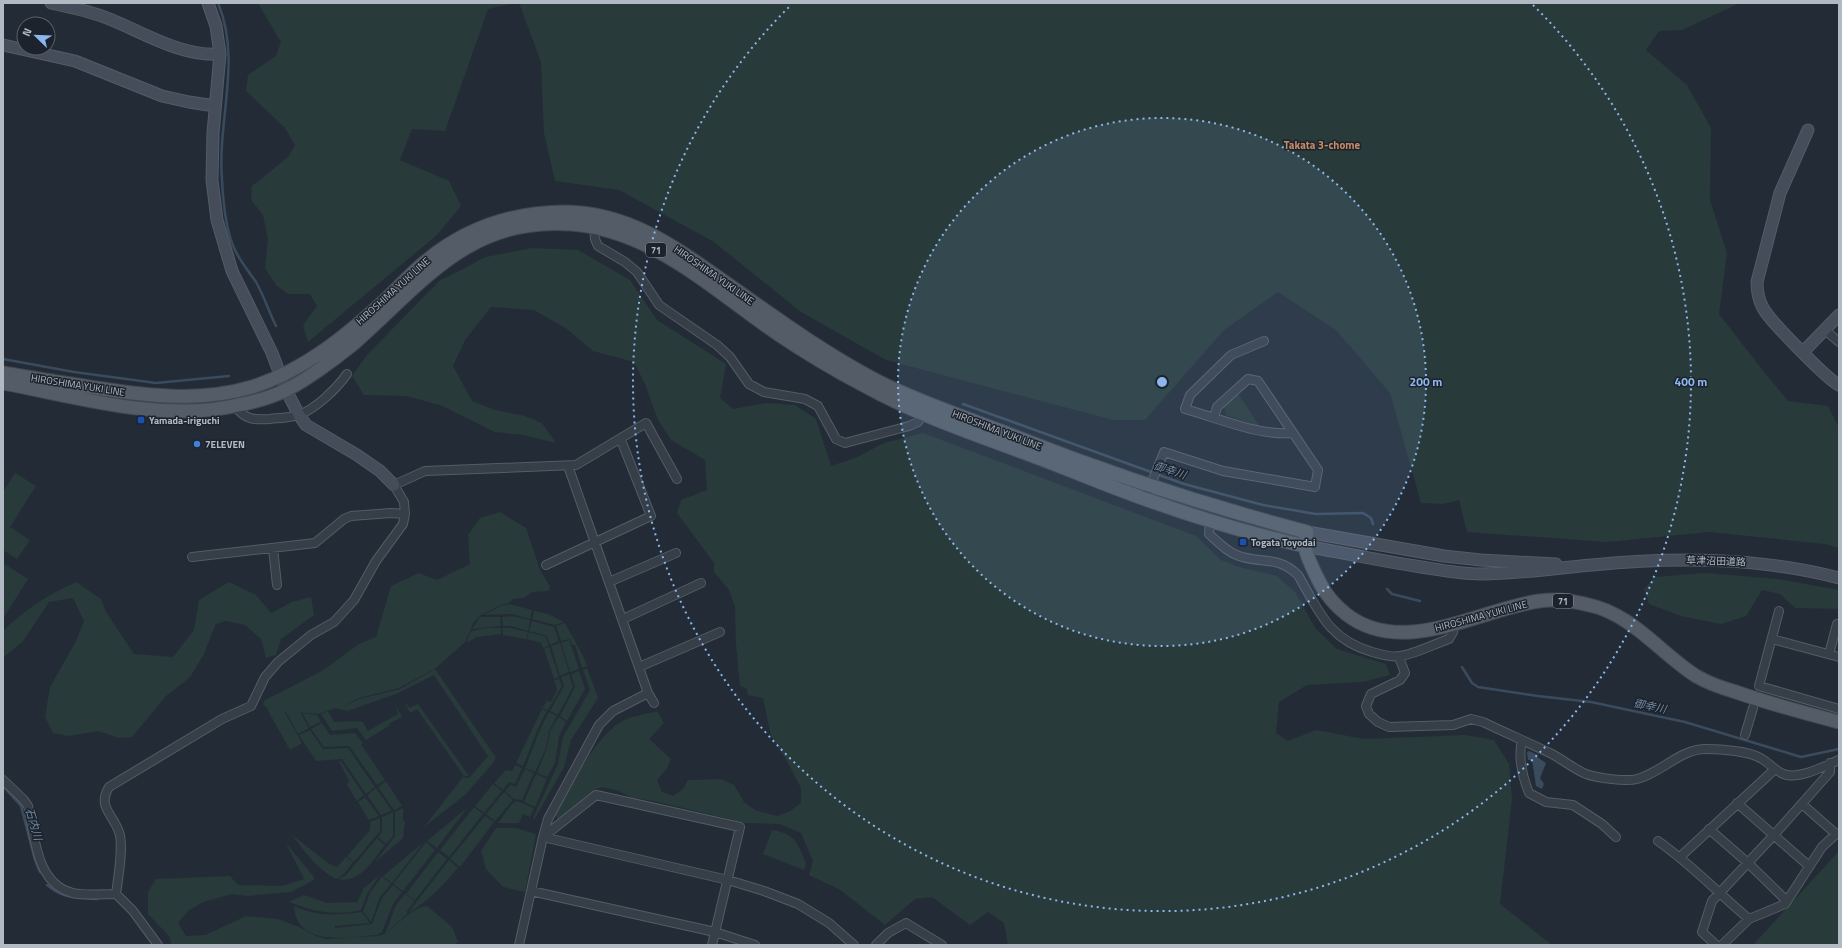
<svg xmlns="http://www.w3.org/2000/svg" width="1842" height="948" font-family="'Titillium Web','Noto Sans JP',sans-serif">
  <rect width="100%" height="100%" fill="#232c36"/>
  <!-- green -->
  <path fill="#283a39" d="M 258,3 L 514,3 L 488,9 L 445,131 L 412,129 L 400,160 L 449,181 L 461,206 L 437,235 L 308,342 L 303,325 L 317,306 L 310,294 L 288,294 L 276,285 L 265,268 L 268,239 L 263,215 L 251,200 L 252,186 L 288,157 L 295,145 L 285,128 L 246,91 L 248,75 L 276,56 L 281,42 Z
    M 519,3 L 1740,3 L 1682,30 L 1659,31 L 1646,50 L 1687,85 L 1711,128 L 1710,200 L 1727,253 L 1719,314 L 1761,368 L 1788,401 L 1828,406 L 1839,428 L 1839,548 L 1825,544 L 1709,532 L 1607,542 L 1467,532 L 1459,500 L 1443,504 L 1421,503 L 1390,393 L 1336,330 L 1278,292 L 1224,330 L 1145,420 L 1113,420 L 886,360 L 801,312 L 714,242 L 619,190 L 555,181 L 544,133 L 541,62 Z
    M 532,248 L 578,250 L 630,280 L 657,320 L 726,364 L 720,398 L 733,409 L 766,403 L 795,405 L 816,419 L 831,466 L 855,458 L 884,443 L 923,433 L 1196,536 L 1221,560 L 1239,567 L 1277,576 L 1295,592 L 1316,629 L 1337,649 L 1386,664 L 1390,675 L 1363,682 L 1307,685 L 1279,702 L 1276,733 L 1288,741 L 1316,730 L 1364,739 L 1465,735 L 1494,740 L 1509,764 L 1512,799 L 1500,904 L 1552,945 L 1008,945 L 1004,923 L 988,912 L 970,925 L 932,897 L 915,899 L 885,925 L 839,889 L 809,875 L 813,861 L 801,833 L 780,824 L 746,823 L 654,801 L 633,798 L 619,791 L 603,787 L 596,789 L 558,819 L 555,815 C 573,784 590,744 619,723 C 627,717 647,714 657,711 L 664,723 L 649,739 L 671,759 L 667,768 L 657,780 L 662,792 L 673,796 L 683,789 L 688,780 L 721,779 L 734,785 L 744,802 L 755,810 L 777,816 L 790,811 L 801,803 L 801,788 L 788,763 L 771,736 L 763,698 L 748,695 L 746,688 L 740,686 L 736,644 L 735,607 L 729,590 L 714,572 L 714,563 L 677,513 L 681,500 L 707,490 L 705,460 L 671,440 L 658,420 L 645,384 L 634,362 L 593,351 L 567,329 L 534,310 L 491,307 L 465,340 L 453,366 L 472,401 L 495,410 L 525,416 L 542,423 L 556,443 L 523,435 L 495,432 L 440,405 L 406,396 L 364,395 L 352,376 L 367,355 L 439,281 L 486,257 Z
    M 1238,393 L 1260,427 L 1226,415 L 1224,407 Z
    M 15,473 L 36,486 L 10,527 L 30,540 L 17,559 L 3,550 L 3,492 Z
    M 500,512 L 526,528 L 540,570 L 550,587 L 548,591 L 533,592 L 523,598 L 513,599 L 509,603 L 501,605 L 481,615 L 474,622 L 465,642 L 436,668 L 399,688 L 359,698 L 339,709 L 336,708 L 318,714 L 297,712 L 300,712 L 309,728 L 298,734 L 286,712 L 284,711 L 302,743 L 290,750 L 267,709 L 270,708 L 277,709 L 267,708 L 263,704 L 265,700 L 322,671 L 359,644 L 376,637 L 391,586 L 419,573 L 437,580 L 470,564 L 468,535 L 480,518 Z
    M 3,563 L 28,579 L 3,619 Z
    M 1705,573 L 1778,579 L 1839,590 L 1839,609 L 1795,608 L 1780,594 L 1762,590 L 1746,616 L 1721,624 L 1681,616 L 1649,604 L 1644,589 L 1655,577 Z
    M 76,582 L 101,599 L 106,612 L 134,654 L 173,657 L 194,630 L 199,600 L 229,582 L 256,595 L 271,613 L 292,602 L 311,597 L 314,615 L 281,639 L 276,655 L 266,658 L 261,639 L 245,625 L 226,621 L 216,624 L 203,656 L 190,677 L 165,697 L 132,737 L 119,738 L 98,731 L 69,736 L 53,733 L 45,717 L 50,687 L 76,641 L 84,621 L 73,598 L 49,602 L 23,641 L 3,658 L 3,631 C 26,609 47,595 76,582 Z
    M 510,604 L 532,610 L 530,619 L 512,614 L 483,615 L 501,606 Z
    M 534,611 L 548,614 L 564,622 L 555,625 L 532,619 Z
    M 512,616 L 530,620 L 528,631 L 511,626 L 503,626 L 502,617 Z
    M 480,617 L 500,617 L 501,626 L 472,629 Z
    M 532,621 L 554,627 L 559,641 L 550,645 L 547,636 L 529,631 Z
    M 565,623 L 584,658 L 587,666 L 582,668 L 575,645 L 572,645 L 570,639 L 561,641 L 556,626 Z
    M 486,628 L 501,628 L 501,634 L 477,637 L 466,643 L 471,631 Z
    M 502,628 L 511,628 L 528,632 L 526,639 L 503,635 Z
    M 529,632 L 546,637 L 549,646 L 543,648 L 541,643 L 527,639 Z
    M 569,640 L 579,669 L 570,672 L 561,643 Z
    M 560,643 L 569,672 L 560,676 L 551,646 Z
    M 549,647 L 559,677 L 554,679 L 544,649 Z
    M 587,668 L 598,698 L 571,740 L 564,767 L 534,820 L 533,818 L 558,764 L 563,737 L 590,690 L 583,670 Z
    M 435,669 L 496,758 L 492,764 L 466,794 L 424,827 L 463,777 L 469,778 L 488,756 L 434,675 L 396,694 L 347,711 L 339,709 L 359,699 L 400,689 Z
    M 579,671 L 585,689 L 567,721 L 560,716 L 575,687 L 571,674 Z
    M 569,674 L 573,687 L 558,715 L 550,711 L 564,686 L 561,677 Z
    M 559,679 L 562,686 L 548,710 L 542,708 L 547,701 L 551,702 L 557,690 L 554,680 Z
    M 404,702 L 410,708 L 418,704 L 469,776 L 464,776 L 417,709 L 410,713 Z
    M 396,706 L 402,717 L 390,723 L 389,726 L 366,740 L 357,728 L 332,731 L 321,714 L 328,711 L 334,722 L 358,721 L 363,722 L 368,731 L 398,714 Z
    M 542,709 L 547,711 C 537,728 531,748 523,766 L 516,763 Z
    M 549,712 L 557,716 L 549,731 L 546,748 L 535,772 L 525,768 C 533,749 539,729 549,712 Z
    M 302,713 L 317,715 L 321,722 L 310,727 Z
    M 559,717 L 566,722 L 559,736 L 555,763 L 547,777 L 537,773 L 547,748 L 550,731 Z
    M 322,723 L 330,735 L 355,733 L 363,743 L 361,744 L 385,780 L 377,785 L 349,746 L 324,747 L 311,729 Z
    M 310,730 L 323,749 L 348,748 L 375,787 L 366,794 L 342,759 L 316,761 L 299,735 Z
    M 339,761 L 341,761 L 364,795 L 357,801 L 347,785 L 349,781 Z
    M 515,765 L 522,768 L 515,784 L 509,782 L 503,790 L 494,783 L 506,770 L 512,771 Z
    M 525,769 L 534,773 L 522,800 L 514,799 L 505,791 L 510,785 L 516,787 Z
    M 536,774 L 547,779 L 535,807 L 524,802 Z
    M 386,781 L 402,806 L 394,810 L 378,787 Z
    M 493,784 L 502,791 L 484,813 L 475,806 Z
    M 376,788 L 392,811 L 381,815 L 367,795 Z
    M 504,792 L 513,800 L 495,821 L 486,814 Z
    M 365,797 L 379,816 L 369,820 L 358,802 Z
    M 517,801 L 534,808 L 530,817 L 523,814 L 519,823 L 498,823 L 512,804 Z
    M 474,807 L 483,814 L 449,857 L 440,850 Z
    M 403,808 L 403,821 L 405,821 L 403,838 L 375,862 L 395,836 L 395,812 Z
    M 467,808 L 437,848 L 427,841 Z
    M 393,812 L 393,836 L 386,844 L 378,837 L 382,832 L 382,817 Z
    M 485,816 L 494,822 L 460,867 L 450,859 Z
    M 380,818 L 380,831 L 354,862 L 347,856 L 370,830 L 370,822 Z
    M 496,828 L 516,828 L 536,834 L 525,892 L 503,887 L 486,869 L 481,851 Z
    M 772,830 C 796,834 797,843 806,863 L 804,870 L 763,854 Z
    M 291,834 L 329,864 L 337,867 L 346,857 L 353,862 L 345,873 L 337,879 C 317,870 304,850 291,834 Z
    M 377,838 L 385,845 C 374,859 360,884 338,879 L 346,875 Z
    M 285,842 L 314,877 L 314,880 L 291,892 L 247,896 L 232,894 L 203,902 L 188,911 L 178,923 L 186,936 L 206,935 L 246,916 L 278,919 L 299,927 L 316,936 L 326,939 L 377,936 L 385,934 L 396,905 L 405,894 L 415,901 L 407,911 L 407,914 L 387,932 C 400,923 411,908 427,906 L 452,927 L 458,942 L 453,945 L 171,945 L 170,937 L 148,914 L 148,892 L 156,879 L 230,876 L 238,885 L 282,886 L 304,879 Z
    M 424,842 L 392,883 L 383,876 Z
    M 426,842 L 435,850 L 403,891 L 393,884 Z
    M 1839,851 L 1839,945 L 1753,945 Z
    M 438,852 L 447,859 L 415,900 L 406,894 Z
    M 449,860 L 458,868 C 443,885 428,902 408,913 Z
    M 380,875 L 368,892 L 361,910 C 334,916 315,912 289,902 L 304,895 L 327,903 L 357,902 L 364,888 Z
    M 382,876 L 391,884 L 380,897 L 371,922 L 363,911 L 370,893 Z
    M 393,885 L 402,892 L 393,904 L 382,932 L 377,935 C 348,937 297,948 294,906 C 319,917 336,915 362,912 L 370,923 L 335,926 L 335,928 L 372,924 L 382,898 Z"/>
  <!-- water -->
  <path fill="#3a4b5e" d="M 1529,751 L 1538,755 L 1537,757 L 1546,763 L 1540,778 L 1544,784 L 1542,789 L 1536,786 L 1532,760 L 1528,760 L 1527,752 Z"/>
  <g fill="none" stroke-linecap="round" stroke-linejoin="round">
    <!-- stream -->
    <path stroke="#3a4b5e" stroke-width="2.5" d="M 218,3 C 242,60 217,121 222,180 C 223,201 226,233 236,252 C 241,262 249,272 256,282 C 264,296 269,312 276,326
      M 3,359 L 74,372 L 156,383 L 229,376
      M 963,404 L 1184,484 L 1263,505 L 1316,514 L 1363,513 L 1371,518 L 1373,524
      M 1387,589 L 1392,594 L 1420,601
      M 1462,667 L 1472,683 L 1478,687 L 1538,696 L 1591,702 L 1685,722 L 1801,757 L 1839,749
      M 3,786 L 21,806 L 35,860 L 40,872
      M 47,885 C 62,898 78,899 97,899"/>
    <defs>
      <path id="street" d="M 594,227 L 595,239 L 598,246 L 625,262 L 637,272 L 659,305 L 717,345 L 730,357 L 749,384 L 764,392 L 805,399 L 818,406 L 836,439 L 845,443 L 909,426 L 918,422 L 924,411
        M 1825,330 L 1839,342
        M 1264,341 L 1231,355 L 1190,395 L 1185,409 C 1218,418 1258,436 1292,433
        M 235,406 C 245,420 254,420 270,419 C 279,418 289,418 298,415 C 315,410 337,388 347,374
        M 568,466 L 648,693 L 654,703
        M 1145,499 L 1164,452 L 1223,471 L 1315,487 L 1318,470 L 1258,381 L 1248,379 L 1217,407 L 1214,417
        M 1210,521 L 1209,534 C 1218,542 1227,552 1239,556 C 1262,564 1277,555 1298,575 C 1319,611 1328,639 1372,652 C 1380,654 1391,658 1400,656 C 1415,654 1434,644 1449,639 L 1453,632 L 1452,625
        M 273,548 L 277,585
        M 192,557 L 315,543 L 344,519 L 351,516 L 391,513 L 405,514
        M 546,565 L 651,516 L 621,440
        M 609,582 L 676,553
        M 1779,611 L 1759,686 L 1839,709
        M 623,619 L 701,583
        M 1772,639 L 1839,657
        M 1829,654 L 1837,624 L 1839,624
        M 1399,657 L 1405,673 L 1400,680 L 1371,694 L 1366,706 L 1369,714 L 1378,722 L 1389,727 L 1453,725 L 1471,719 L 1483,722 C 1506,733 1529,743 1552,754 C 1563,760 1574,769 1586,774 C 1597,778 1626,782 1637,779 C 1661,773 1680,749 1706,749 C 1721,749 1750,751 1762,759 C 1771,764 1776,773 1787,775 C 1803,778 1824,766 1839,760
        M 639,667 L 720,632
        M 648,693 L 613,711 L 599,725 L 548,819 L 543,837 L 728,880 L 764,891 L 798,904 L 829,923 L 854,945
        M 1745,735 L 1753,708
        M 1522,740 C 1518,757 1523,778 1529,793 L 1546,802 L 1573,805 L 1602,824 L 1616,837
        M 3,780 L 23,799 L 28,806 C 35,837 36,884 73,893 C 86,896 102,894 116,894
        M 1737,803 L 1809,866
        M 1709,829 L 1748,863 L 1787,901
        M 1658,841 C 1691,864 1718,893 1749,919
        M 1681,856 L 1774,770
        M 531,891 L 715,932 L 755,945
        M 158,945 L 133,911 L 116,894 C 118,879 124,845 119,832 C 113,814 97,807 109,787 L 222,719 L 251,706 L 265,677 L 278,662 L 311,635 L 334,622 L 354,600 L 376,561 L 403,524 L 405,514 L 404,502 L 394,485 L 425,471 L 576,465 L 646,423 L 677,479
        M 519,945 L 543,837 L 596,795 L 740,827 L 712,945
        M 876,945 L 888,933 L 906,923 L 942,945
        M 1716,945 L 1702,932 L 1712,901 L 1774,835 L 1830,772 L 1830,763
        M 1722,945 L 1749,919 L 1785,904 L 1822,847 L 1836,834 L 1802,804"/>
      <path id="secondary" d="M 51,3 C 70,7 89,11 107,18 C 143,32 181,57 220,54
        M 208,3 L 216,26 L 220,54 L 213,133 L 212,180 L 217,220 L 232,271 L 272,353 L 286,390 L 299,415 L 306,425 L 357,455 L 380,471 L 394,485
        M 3,45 L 75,61 L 162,96 L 189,102 L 215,106
        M 1808,130 L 1780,193 L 1757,282 C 1757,292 1758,299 1763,308 C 1769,320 1828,380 1839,385
        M 1803,352 L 1839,315
        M 1307,532 L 1444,556 L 1481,560 L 1556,564
        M 1305,546 C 1343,553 1382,561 1421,567 C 1440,570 1461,574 1481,574 C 1519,574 1555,568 1592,565 C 1675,557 1758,557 1839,578"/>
      <path id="primary" d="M 3,373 C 39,379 74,385 110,390 C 158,397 205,401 252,387 C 303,371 346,336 384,301 C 398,288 411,273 426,261 C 466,228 514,212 566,212 C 636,213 685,255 739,292 C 784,324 829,356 879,382 C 919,402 963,417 1006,433 C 1104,472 1204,505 1307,532 C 1306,536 1305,541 1305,545 C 1305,555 1316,575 1321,585 C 1327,596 1336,606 1346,614 C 1402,658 1478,610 1539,601 C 1554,599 1574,601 1589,605 C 1632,614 1660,653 1696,676 C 1708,683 1722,688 1736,692 C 1770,704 1805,713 1839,722
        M 3,383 C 76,397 164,423 238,405 C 254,402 272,397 286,390 C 305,381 336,358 352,345 C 421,285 468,216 571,224 C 653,230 713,290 778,334 C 806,353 835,370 865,386 C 921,417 984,437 1044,460 C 1078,473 1111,487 1145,499 C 1198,518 1251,534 1305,546"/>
    </defs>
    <!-- street casing -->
    <use href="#street" stroke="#545c65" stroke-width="10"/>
    <!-- secondary casing -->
    <use href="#secondary" stroke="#545c65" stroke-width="13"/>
    <!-- primary casing -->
    <use href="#primary" stroke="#3f4750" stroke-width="15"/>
    <!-- street -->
    <use href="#street" stroke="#363e47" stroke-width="8"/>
    <!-- secondary -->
    <use href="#secondary" stroke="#454d5a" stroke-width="11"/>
    <!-- primary -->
    <use href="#primary" stroke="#545d67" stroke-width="13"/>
  </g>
  <!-- distance rings -->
  <circle cx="1162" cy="382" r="264" fill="#8cb6ed" fill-opacity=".12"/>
  <g fill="none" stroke="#8cb6ed" stroke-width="2" stroke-dasharray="2 4">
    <circle cx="1162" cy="382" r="264"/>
    <path d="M1533 5A529 529 0 1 1 791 5"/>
  </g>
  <!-- markers -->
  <g fill="#1a4fb4" stroke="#1c232c" stroke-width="1.5">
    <rect x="137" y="416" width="8" height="8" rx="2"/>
    <rect x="1239" y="538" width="8" height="8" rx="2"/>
  </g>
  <circle fill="#3f7fe0" stroke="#1c232c" stroke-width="1.5" cx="197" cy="444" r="4"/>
  <g text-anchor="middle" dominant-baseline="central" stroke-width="3" stroke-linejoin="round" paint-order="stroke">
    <!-- shield labels -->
    <g fill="#1c232c" stroke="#848c96" stroke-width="1">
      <rect x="646" y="243" width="20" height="14" rx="3"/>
      <rect x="1553" y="594" width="20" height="14" rx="3"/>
    </g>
    <g font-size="9" font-weight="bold" fill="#b1b9c3">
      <text x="656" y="250">71</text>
      <text x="1563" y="601">71</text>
    </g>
    <!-- street labels -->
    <g font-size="10" fill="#b1b9c3" stroke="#1c232c">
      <text transform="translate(714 275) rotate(35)">HIROSHIMA YUKI LINE</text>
      <text transform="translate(393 291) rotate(-42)">HIROSHIMA YUKI LINE</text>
      <text transform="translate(78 385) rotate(9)">HIROSHIMA YUKI LINE</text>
      <text transform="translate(997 430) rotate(21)">HIROSHIMA YUKI LINE</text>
      <text transform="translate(1716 561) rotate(2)">草津沼田道路</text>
      <text transform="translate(1481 616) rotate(-15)">HIROSHIMA YUKI LINE</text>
    </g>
    <!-- poi labels -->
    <g font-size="10" font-weight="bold" fill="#b1b9c3" stroke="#1c232c" text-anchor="start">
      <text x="149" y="420">Yamada-iriguchi</text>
      <text x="205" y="444">7ELEVEN</text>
      <text x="1251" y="542">Togata Toyodai</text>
    </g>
    <!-- neighbourhood labels -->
    <g font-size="11" font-weight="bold" fill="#c88c67" stroke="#1c232c">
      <text x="1322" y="145">Takata 3-chome</text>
    </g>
    <!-- water labels -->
    <g font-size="11" font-style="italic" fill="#748ba4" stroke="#1c232c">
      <text transform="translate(1170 470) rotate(19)">御幸川</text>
      <text transform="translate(1650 706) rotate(12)">御幸川</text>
      <text transform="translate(34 824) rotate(74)">石内川</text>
    </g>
  </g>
  <circle cx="1162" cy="382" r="6" fill="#8cb6ed" stroke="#1c232c" stroke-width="2"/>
  <g font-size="12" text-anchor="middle" font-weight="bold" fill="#8cb6ed" stroke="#1c232c" stroke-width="3" stroke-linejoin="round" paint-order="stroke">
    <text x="1426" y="386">200 m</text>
    <text x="1691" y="386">400 m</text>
  </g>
  <!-- border -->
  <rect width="1842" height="948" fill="none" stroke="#b1b9c3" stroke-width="8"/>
  <!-- north arrow -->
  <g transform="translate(36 36) rotate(293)"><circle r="19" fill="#1c232c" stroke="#585f68"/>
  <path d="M0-3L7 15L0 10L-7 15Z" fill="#8cb6ed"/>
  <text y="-6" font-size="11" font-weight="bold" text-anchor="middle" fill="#b1b9c3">N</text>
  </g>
</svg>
